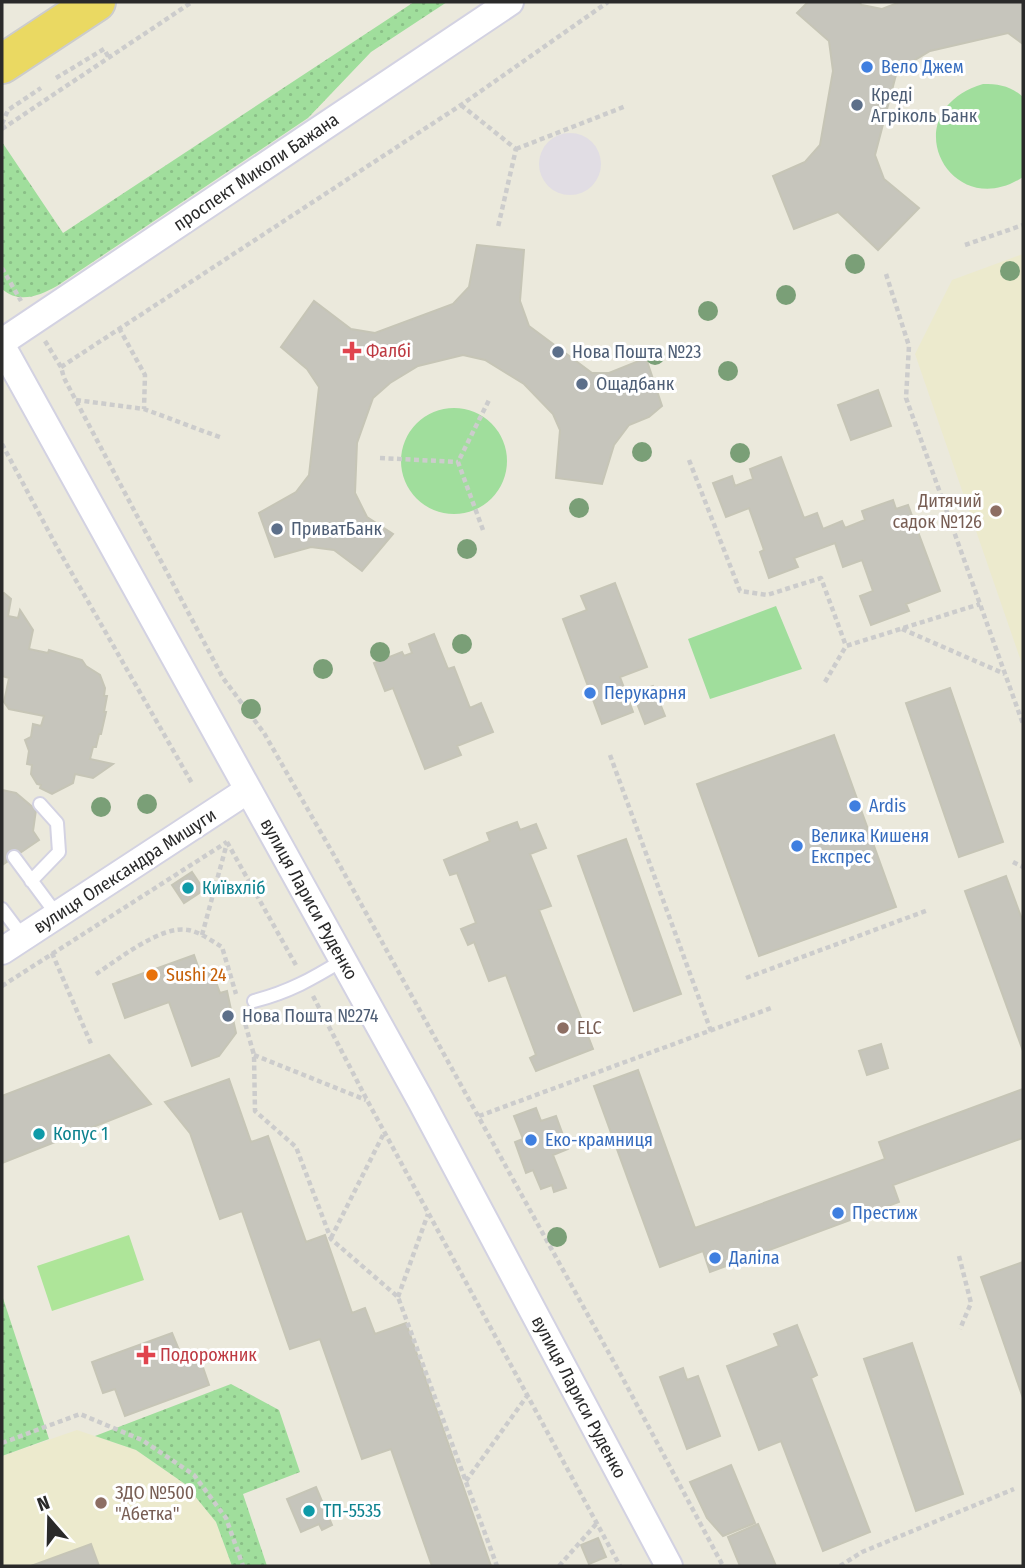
<svg xmlns="http://www.w3.org/2000/svg" width="1025" height="1568" font-family="'Fira Sans Condensed',sans-serif">
  <defs>
    <pattern id="grass-dots" width="8" height="8" patternUnits="userSpaceOnUse" patternTransform="scale(1.75)"><rect width="8" height="8" fill="#a0de9c"/><path d="M2 2h.1M6 6h.1" fill="none" stroke="#8abf87" stroke-width="1.8" stroke-linecap="round"/></pattern>
  </defs>
  <rect width="100%" height="100%" fill="#ebe9dc"/>
  <!-- industrial -->
  <path fill="#e1dde4" d="M539 164a31 31 0 1 1 62 0a31 31 0 1 1-62 0Z"/>
  <!-- education -->
  <path fill="#eceacd" d="M 1023,254 L 1023,667 L 915,354 L 952,280 Z
    M 77,1430 L 136,1450 L 185,1484 L 216,1522 L 232,1566 L 2,1566 L 2,1456 Z"/>
  <!-- grass -->
  <path fill="url(#grass-dots)" d="M 414,2 L 447,2 L 371,52 L 308,118 L 57,286 C 39,296 19,304 2,289 L 2,142 L 63,233 Z
    M 2,1295 L 49,1439 L 2,1456 Z
    M 231,1384 L 279,1410 L 300,1472 L 243,1494 L 267,1566 L 232,1566 L 216,1522 L 185,1484 L 136,1450 L 95,1436 Z"/>
  <!-- park -->
  <path fill="#a0de9c" d="M 983,84 C 999,84 1011,86 1023,97 L 1023,177 C 950,225 891,112 983,84 Z
    M401 461a53 53 0 1 1 106 0a53 53 0 1 1-106 0Z
    M 776,606 L 802,669 L 710,699 L 688,639 Z"/>
  <!-- pitch -->
  <path fill="#aee599" d="M 129,1235 L 144,1280 L 52,1311 L 37,1266 Z"/>
  <!-- building -->
  <path fill="#c6c5bc" stroke="#c6c5b6" stroke-width="2" d="M 808,2 L 858,2 L 862,5 L 882,9 L 900,2 L 1023,2 L 1023,44 L 1008,33 L 930,51 L 897,71 L 875,155 L 884,179 L 919,208 L 878,250 L 838,212 L 794,229 L 773,176 L 805,162 L 820,145 L 833,71 L 829,41 L 797,13 Z
    M 477,245 L 524,250 L 520,301 L 529,326 L 592,373 L 609,373 L 646,358 L 662,406 L 649,417 L 629,425 L 614,445 L 602,484 L 556,478 L 560,430 L 553,414 L 524,384 L 485,360 L 463,355 L 418,366 L 390,383 L 373,398 L 357,443 L 355,493 L 367,517 L 393,534 L 362,571 L 334,550 L 311,547 L 275,557 L 259,513 L 296,492 L 309,475 L 319,387 L 307,369 L 281,347 L 314,301 L 351,329 L 375,333 L 453,304 L 469,287 Z
    M 878,390 L 891,426 L 851,440 L 838,405 Z
    M 781,457 L 804,518 L 817,513 L 823,529 L 842,521 L 845,528 L 865,520 L 862,511 L 893,500 L 896,509 L 908,505 L 940,591 L 906,604 L 909,611 L 871,625 L 860,596 L 873,591 L 862,560 L 843,567 L 835,543 L 794,558 L 798,567 L 769,578 L 760,552 L 764,550 L 749,508 L 726,517 L 713,483 L 732,476 L 735,486 L 753,479 L 750,469 Z
    M 615,583 L 647,667 L 620,677 L 633,712 L 602,724 L 563,619 L 587,610 L 581,596 Z
    M 4,593 L 11,599 L 8,616 L 18,618 L 20,610 L 33,630 L 29,649 L 48,653 L 49,650 L 82,660 L 86,666 L 100,675 L 105,688 L 104,696 L 107,696 L 104,712 L 106,712 L 101,734 L 99,734 L 96,747 L 93,747 L 90,759 L 113,764 L 93,778 L 75,774 L 73,783 L 52,794 L 40,788 L 41,785 L 37,784 L 31,774 L 32,765 L 27,764 L 29,751 L 25,740 L 31,737 L 33,724 L 41,726 L 44,716 L 9,709 L 4,702 L 9,678 L 2,676 L 2,594 Z
    M 434,634 L 448,669 L 454,667 L 470,708 L 481,703 L 493,732 L 457,746 L 461,755 L 425,769 L 393,688 L 385,691 L 374,663 L 402,652 L 404,656 L 412,653 L 409,644 Z
    M 653,686 L 665,716 L 645,724 L 633,693 Z
    M 950,688 L 1003,842 L 959,857 L 906,703 Z
    M 834,735 L 896,907 L 759,956 L 697,784 Z
    M 2,790 L 16,793 L 36,810 L 33,831 L 39,840 L 2,865 Z
    M 517,822 L 520,830 L 536,824 L 546,848 L 530,854 L 551,906 L 539,910 L 593,1049 L 536,1071 L 530,1058 L 536,1055 L 506,975 L 489,981 L 474,942 L 468,945 L 461,929 L 476,923 L 457,873 L 450,875 L 444,860 L 490,841 L 487,833 Z
    M 626,839 L 681,994 L 634,1011 L 578,856 Z
    M 192,872 L 204,890 L 184,903 L 172,885 Z
    M 1006,876 L 1023,922 L 1023,1051 L 965,891 Z
    M 194,955 L 201,975 L 212,971 L 220,993 L 227,991 L 236,1033 L 219,1056 L 192,1066 L 169,1002 L 125,1018 L 113,984 Z
    M 881,1044 L 888,1068 L 867,1075 L 859,1051 Z
    M 109,1055 L 151,1104 L 2,1163 L 2,1096 Z
    M 638,1070 L 695,1228 L 885,1159 L 879,1142 L 1023,1089 L 1023,1138 L 893,1185 L 899,1202 L 710,1272 L 703,1251 L 660,1267 L 594,1086 Z
    M 229,1079 L 251,1142 L 268,1136 L 306,1242 L 325,1235 L 352,1313 L 365,1308 L 375,1334 L 406,1323 L 491,1566 L 432,1566 L 391,1449 L 362,1459 L 320,1339 L 290,1349 L 242,1211 L 220,1219 L 190,1133 L 165,1102 Z
    M 536,1108 L 541,1121 L 556,1116 L 568,1149 L 553,1155 L 566,1188 L 554,1192 L 552,1185 L 541,1189 L 533,1170 L 526,1173 L 515,1142 L 523,1139 L 514,1116 Z
    M 1023,1262 L 1023,1398 L 981,1277 Z
    M 797,1325 L 817,1375 L 811,1378 L 870,1532 L 823,1551 L 781,1441 L 759,1450 L 727,1366 L 779,1346 L 774,1334 Z
    M 172,1333 L 181,1355 L 197,1350 L 209,1385 L 125,1416 L 115,1389 L 103,1393 L 92,1362 Z
    M 912,1343 L 963,1494 L 916,1511 L 864,1359 Z
    M 683,1368 L 687,1380 L 698,1376 L 720,1436 L 687,1449 L 660,1377 Z
    M 731,1465 L 755,1523 L 723,1536 L 707,1518 L 690,1482 Z
    M 316,1487 L 332,1525 L 322,1530 L 319,1524 L 301,1532 L 287,1499 Z
    M 758,1524 L 776,1566 L 740,1566 L 728,1537 Z
    M 598,1538 L 606,1557 L 589,1564 L 581,1545 Z
    M 91,1544 L 99,1566 L 31,1566 Z"/>
  <g fill="none" stroke-linecap="round" stroke-linejoin="round">
    <defs>
      <path id="service" d="M 14,857 L 57,915
        M 31,881 L 59,852 L 57,823 L 40,804
        M 2,909 L 23,937
        M 254,1001 C 289,992 312,979 343,960"/>
      <path id="minor" d="M 2,342 L 510,2
        M 2,346 L 421,1101 L 669,1566
        M 2,951 L 248,790"/>
      <path id="trunk" d="M 2,64 L 96,2"/>
    </defs>
    <!-- service casing -->
    <use href="#service" stroke="#d3d2e2" stroke-width="16"/>
    <!-- minor casing -->
    <use href="#minor" stroke="#d3d2e2" stroke-width="30"/>
    <!-- trunk casing -->
    <use href="#trunk" stroke="#ccc" stroke-width="42"/>
    <!-- path -->
    <path stroke="#ccc" stroke-width="4.5" stroke-dasharray="5 3.5" stroke-linecap="butt" d="M 56,78 L 104,49 L 109,58
      M 461,105 L 516,149 L 498,227
      M 2,124 L 8,110 L 41,88
      M 2,129 L 192,2
      M 516,149 L 626,106
      M 965,245 L 1023,225
      M 2,268 L 21,301
      M 886,274 L 909,346 L 906,398 L 1023,724
      M 119,328 L 145,375 L 144,409
      M 45,341 L 61,367 L 64,378 L 223,678 L 264,733 L 339,864 L 621,1375 L 723,1566
      M 61,367 L 461,105 L 608,2
      M 76,400 L 144,409 L 222,438
      M 2,444 L 58,549 L 193,785
      M 380,458 L 458,462
      M 689,460 L 740,591 L 767,595 L 821,578 L 846,646
      M 483,530 L 458,462 L 490,398
      M 902,629 L 1005,674
      M 825,682 L 846,646 L 980,604
      M 610,755 L 711,1031
      M 227,842 L 297,967
      M 1013,862 L 1023,867
      M 202,935 L 227,843
      M 52,953 L 92,1046
      M 96,974 C 119,959 161,925 188,930 C 200,932 212,941 222,947 L 236,994
      M 746,978 L 928,910
      M 2,986 L 227,842
      M 313,996 L 367,1100 L 620,1566
      M 243,1016 L 254,1055 L 255,1111 L 296,1147 L 331,1239 L 398,1297 L 497,1566
      M 254,1055 L 366,1100
      M 479,1116 L 774,1007
      M 331,1238 L 384,1133
      M 959,1256 L 971,1303 L 960,1329
      M 398,1297 L 428,1214
      M 2,1443 L 80,1414 L 142,1440 L 194,1475 L 226,1518 L 243,1566
      M 466,1481 L 527,1396
      M 559,1566 L 597,1523
      M 840,1566 L 862,1552 L 1014,1489"/>
    <!-- service -->
    <use href="#service" stroke="#fff" stroke-width="12"/>
    <!-- minor -->
    <use href="#minor" stroke="#fff" stroke-width="26"/>
    <!-- trunk -->
    <use href="#trunk" stroke="#ead962" stroke-width="38"/>
  </g>
  <!-- trees -->
  <g fill="#7a9f77">
    <circle cx="855" cy="264" r="10"/>
    <circle cx="1010" cy="271" r="10"/>
    <circle cx="786" cy="295" r="10"/>
    <circle cx="708" cy="311" r="10"/>
    <circle cx="655" cy="355" r="10"/>
    <circle cx="728" cy="371" r="10"/>
    <circle cx="642" cy="452" r="10"/>
    <circle cx="740" cy="453" r="10"/>
    <circle cx="579" cy="508" r="10"/>
    <circle cx="467" cy="549" r="10"/>
    <circle cx="462" cy="644" r="10"/>
    <circle cx="380" cy="652" r="10"/>
    <circle cx="323" cy="669" r="10"/>
    <circle cx="251" cy="709" r="10"/>
    <circle cx="147" cy="804" r="10"/>
    <circle cx="101" cy="807" r="10"/>
    <circle cx="557" cy="1237" r="10"/>
  </g>
  <!-- markers -->
  <g fill="#3f7fe0" stroke="#fff" stroke-width="2.5">
    <circle cx="867" cy="67" r="7"/>
    <circle cx="590" cy="693" r="7"/>
    <circle cx="855" cy="806" r="7"/>
    <circle cx="797" cy="846" r="7"/>
    <circle cx="531" cy="1140" r="7"/>
    <circle cx="838" cy="1213" r="7"/>
    <circle cx="715" cy="1258" r="7"/>
  </g>
  <g fill="#5c6f8a" stroke="#fff" stroke-width="2.5">
    <circle cx="857" cy="105" r="7"/>
    <circle cx="558" cy="352" r="7"/>
    <circle cx="582" cy="384" r="7"/>
    <circle cx="277" cy="529" r="7"/>
    <circle cx="228" cy="1016" r="7"/>
  </g>
  <g fill="#e0444e" stroke="#fff" stroke-width="2.5">
    <path d="M348.5 340.5h7v7h7v7h-7v7h-7v-7h-7v-7h7z"/>
    <path d="M142.5 1344.5h7v7h7v7h-7v7h-7v-7h-7v-7h7z"/>
  </g>
  <g fill="#8d6e63" stroke="#fff" stroke-width="2.5">
    <circle cx="996" cy="511" r="7"/>
    <circle cx="563" cy="1028" r="7"/>
    <circle cx="101" cy="1503" r="7"/>
  </g>
  <g fill="#0f9aa8" stroke="#fff" stroke-width="2.5">
    <circle cx="188" cy="888" r="7"/>
    <circle cx="39" cy="1134" r="7"/>
    <circle cx="309" cy="1511" r="7"/>
  </g>
  <circle fill="#e8710a" stroke="#fff" stroke-width="2.5" cx="152" cy="975" r="7"/>
  <g text-anchor="middle" dominant-baseline="central" stroke-width="6" stroke-linejoin="round" paint-order="stroke">
    <!-- shop labels -->
    <g font-size="18" fill="#366cbe" stroke="#fff" text-anchor="start">
      <text x="881" y="67">Вело Джем</text>
      <text x="604" y="693">Перукарня</text>
      <text x="869" y="806">Ardis</text>
      <text x="811" y="836">Велика Кишеня<tspan x="811" dy="21">Експрес</tspan></text>
      <text x="545" y="1140">Еко-крамниця</text>
      <text x="852" y="1213">Престиж</text>
      <text x="729" y="1258">Даліла</text>
    </g>
    <!-- service labels -->
    <g font-size="18" fill="#4e5e75" stroke="#fff" text-anchor="start">
      <text x="871" y="95">Креді<tspan x="871" dy="21">Агріколь Банк</tspan></text>
      <text x="572" y="352">Нова Пошта №23</text>
      <text x="596" y="384">Ощадбанк</text>
      <text x="291" y="529">ПриватБанк</text>
      <text x="242" y="1016">Нова Пошта №274</text>
    </g>
    <!-- street labels -->
    <g font-size="18" fill="#2a2a2a" stroke="#fff">
      <text transform="translate(256 172) rotate(-34)">проспект Миколи Бажана</text>
      <text transform="translate(125 871) rotate(-33)">вулиця Олександра Мишуги</text>
      <text transform="translate(309 899) rotate(61)">вулиця Лариси Руденко</text>
      <text transform="translate(579 1397) rotate(62)">вулиця Лариси Руденко</text>
    </g>
    <!-- health labels -->
    <g font-size="18" fill="#be3a42" stroke="#fff" text-anchor="start">
      <text x="366" y="351">Фалбі</text>
      <text x="160" y="1355">Подорожник</text>
    </g>
    <!-- education labels -->
    <g font-size="18" fill="#785e54" stroke="#fff" text-anchor="start">
      <text x="982" y="501" text-anchor="end">Дитячий<tspan x="982" dy="21">садок №126</tspan></text>
      <text x="577" y="1028">ELC</text>
      <text x="115" y="1493">ЗДО №500<tspan x="115" dy="21">"Абетка"</tspan></text>
    </g>
    <!-- culture labels -->
    <g font-size="18" fill="#0d838f" stroke="#fff" text-anchor="start">
      <text x="202" y="888">Київхліб</text>
      <text x="53" y="1134">Копус 1</text>
      <text x="323" y="1511">ТП-5535</text>
    </g>
    <!-- food labels -->
    <g font-size="18" fill="#c56008" stroke="#fff" text-anchor="start">
      <text x="166" y="975">Sushi 24</text>
    </g>
  </g>
  <!-- border -->
  <rect width="1025" height="1568" fill="none" stroke="#2a2a2a" stroke-width="7"/>
  <!-- north arrow -->
  <g transform="translate(49 1519) rotate(340)" stroke="#ffffff" stroke-width="5" paint-order="stroke">
  <path d="M0-5L12 26L0 18L-12 26Z" fill="#2a2a2a"/>
  <text y="-10" font-size="19" font-weight="bold" text-anchor="middle" fill="#2a2a2a">N</text>
  </g>
</svg>
